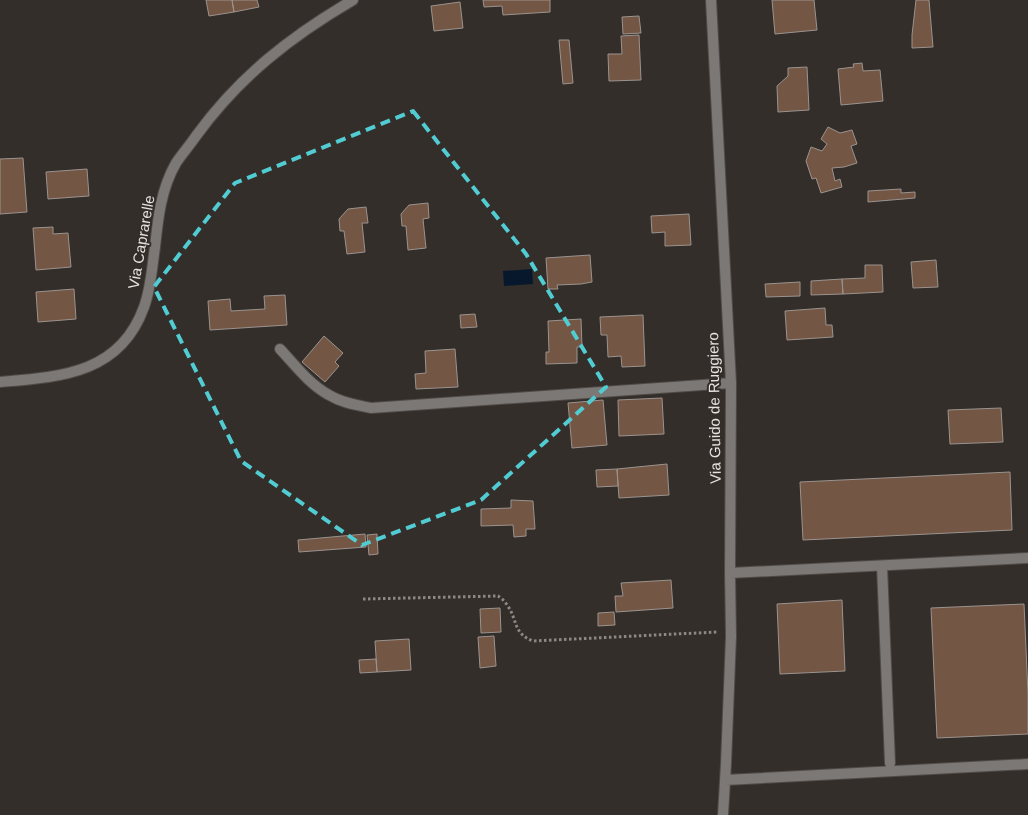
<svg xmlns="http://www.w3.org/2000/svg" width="1028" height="815" font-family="Arial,sans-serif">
  <rect width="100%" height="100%" fill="#342e2a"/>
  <!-- water -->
  <path fill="#07182d" d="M 532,269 L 533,284 L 504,286 L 503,271 Z"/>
  <!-- building -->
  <path fill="#735644" stroke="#9b938f" d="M 206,0 L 232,0 L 234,12 L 209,16 Z
    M 232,0 L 257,0 L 259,7 L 234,12 Z
    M 483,0 L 550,0 L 550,12 L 503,15 L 502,6 L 484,7 Z
    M 772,0 L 814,0 L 817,30 L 775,34 Z
    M 916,0 L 929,0 L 933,47 L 912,48 L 912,35 Z
    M 460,2 L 463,28 L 434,31 L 431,6 Z
    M 639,16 L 641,33 L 623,34 L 622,17 Z
    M 639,35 L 641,80 L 609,81 L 608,54 L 622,54 L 621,36 Z
    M 559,40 L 569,40 L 573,83 L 563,84 Z
    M 862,63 L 863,71 L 880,70 L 883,101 L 841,105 L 838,69 L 854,67 L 853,64 Z
    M 807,67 L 809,110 L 778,112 L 777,86 L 788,76 L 788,68 Z
    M 828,127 L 840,133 L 852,130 L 857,144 L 851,146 L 857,163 L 844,167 L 832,168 L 835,181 L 840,179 L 842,187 L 821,193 L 816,178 L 812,179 L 806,161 L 811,147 L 822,151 L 827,144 L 821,139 Z
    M 23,158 L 27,212 L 0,214 L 0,159 Z
    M 87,169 L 89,196 L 48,199 L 46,172 Z
    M 901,189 L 901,193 L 915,192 L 915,198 L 868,202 L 868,191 Z
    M 428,203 L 429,218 L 423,219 L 426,248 L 408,250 L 406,226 L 402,226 L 401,214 L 409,205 Z
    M 366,207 L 368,223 L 362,223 L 365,252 L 347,254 L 344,231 L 340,231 L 339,219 L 348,209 Z
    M 689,214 L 691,245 L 665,246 L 665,232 L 652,233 L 651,216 Z
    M 53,227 L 53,234 L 68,233 L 71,267 L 36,270 L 33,228 Z
    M 590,255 L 592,282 L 581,284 L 557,285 L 558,289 L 548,289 L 546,258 Z
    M 936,260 L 938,287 L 913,288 L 911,262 Z
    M 865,265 L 882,265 L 883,292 L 843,294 L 842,279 L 865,278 Z
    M 842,279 L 843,294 L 811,295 L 811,281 Z
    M 800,282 L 800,296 L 766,297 L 765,284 Z
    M 74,289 L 76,319 L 38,322 L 36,292 Z
    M 285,295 L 287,325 L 210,330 L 208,301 L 230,299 L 231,311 L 265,309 L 264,296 Z
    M 825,308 L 826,325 L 832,325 L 833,337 L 787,340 L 785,311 Z
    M 475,314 L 477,327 L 461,328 L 460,315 Z
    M 643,315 L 645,366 L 622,367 L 621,356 L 608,357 L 607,335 L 601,335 L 600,317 Z
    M 581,319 L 582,347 L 577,347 L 577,363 L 546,364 L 546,352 L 549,352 L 548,321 Z
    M 324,336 L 343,353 L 335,362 L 339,366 L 325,382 L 302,362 Z
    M 455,349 L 458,387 L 416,389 L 415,374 L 426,373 L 425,351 Z
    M 662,398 L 664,434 L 619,436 L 618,400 Z
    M 603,400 L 607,445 L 572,448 L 568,403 Z
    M 1001,408 L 1003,442 L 950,444 L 948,410 Z
    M 667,464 L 669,495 L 619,498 L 617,469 Z
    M 617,469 L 618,486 L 597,487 L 596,470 Z
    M 1010,472 L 1012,530 L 803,540 L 800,482 Z
    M 511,500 L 533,501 L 535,529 L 526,529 L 526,536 L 514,537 L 513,525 L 481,526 L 481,509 L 511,508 Z
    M 365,534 L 366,547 L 299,552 L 298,540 Z
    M 377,534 L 378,554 L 369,555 L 367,535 Z
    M 671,580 L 673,608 L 616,612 L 615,596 L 623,596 L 621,583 Z
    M 842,600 L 845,671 L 780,674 L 777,604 Z
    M 1024,604 L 1028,694 L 1028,734 L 937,738 L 931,608 Z
    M 500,608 L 501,632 L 481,633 L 480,609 Z
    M 614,612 L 615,625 L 598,626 L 598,613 Z
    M 494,636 L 496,666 L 480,668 L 478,637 Z
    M 409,639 L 411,670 L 377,672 L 375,641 Z
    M 376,659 L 377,672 L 360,673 L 359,660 Z"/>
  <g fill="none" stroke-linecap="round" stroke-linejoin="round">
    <defs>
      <path id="street" d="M 711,0 L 731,383 L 730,573 L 731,636 L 726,764 L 723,815
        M 280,349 C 295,365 309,384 329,395 C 342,403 357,405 371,408 L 731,383
        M 0,382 C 60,377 120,374 144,307 C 151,288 152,267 155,247 C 158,218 161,189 176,163 C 182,154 190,145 196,136 C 240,76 290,37 353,0
        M 882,566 L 890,763
        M 730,573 L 1028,558
        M 725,780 L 1028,764"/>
    </defs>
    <!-- street casing -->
    <use href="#street" stroke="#504b47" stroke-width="12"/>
    <!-- path -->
    <path stroke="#8d8885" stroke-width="3" stroke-dasharray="2.5 2.5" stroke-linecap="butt" d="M 363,599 L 498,596 C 501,598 505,601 507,605 C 518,619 512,633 533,641 L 717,632"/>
    <!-- street -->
    <use href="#street" stroke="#7b7876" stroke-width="10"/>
  </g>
  <!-- marked area -->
  <path fill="none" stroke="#51ccd3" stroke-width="4" stroke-dasharray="10 6" stroke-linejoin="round" d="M 413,111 L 526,254 L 606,387 L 481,500 L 362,545 L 241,461 L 154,287 L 235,183 Z"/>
  <g text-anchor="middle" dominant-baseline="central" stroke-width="4" stroke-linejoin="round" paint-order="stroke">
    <!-- street labels -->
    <g font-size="15" fill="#e6e2df" stroke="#342e2a">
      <text transform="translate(141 242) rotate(-80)">Via Caprarelle</text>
      <text transform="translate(714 408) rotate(-91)">Via Guido de Ruggiero</text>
    </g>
  </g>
</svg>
